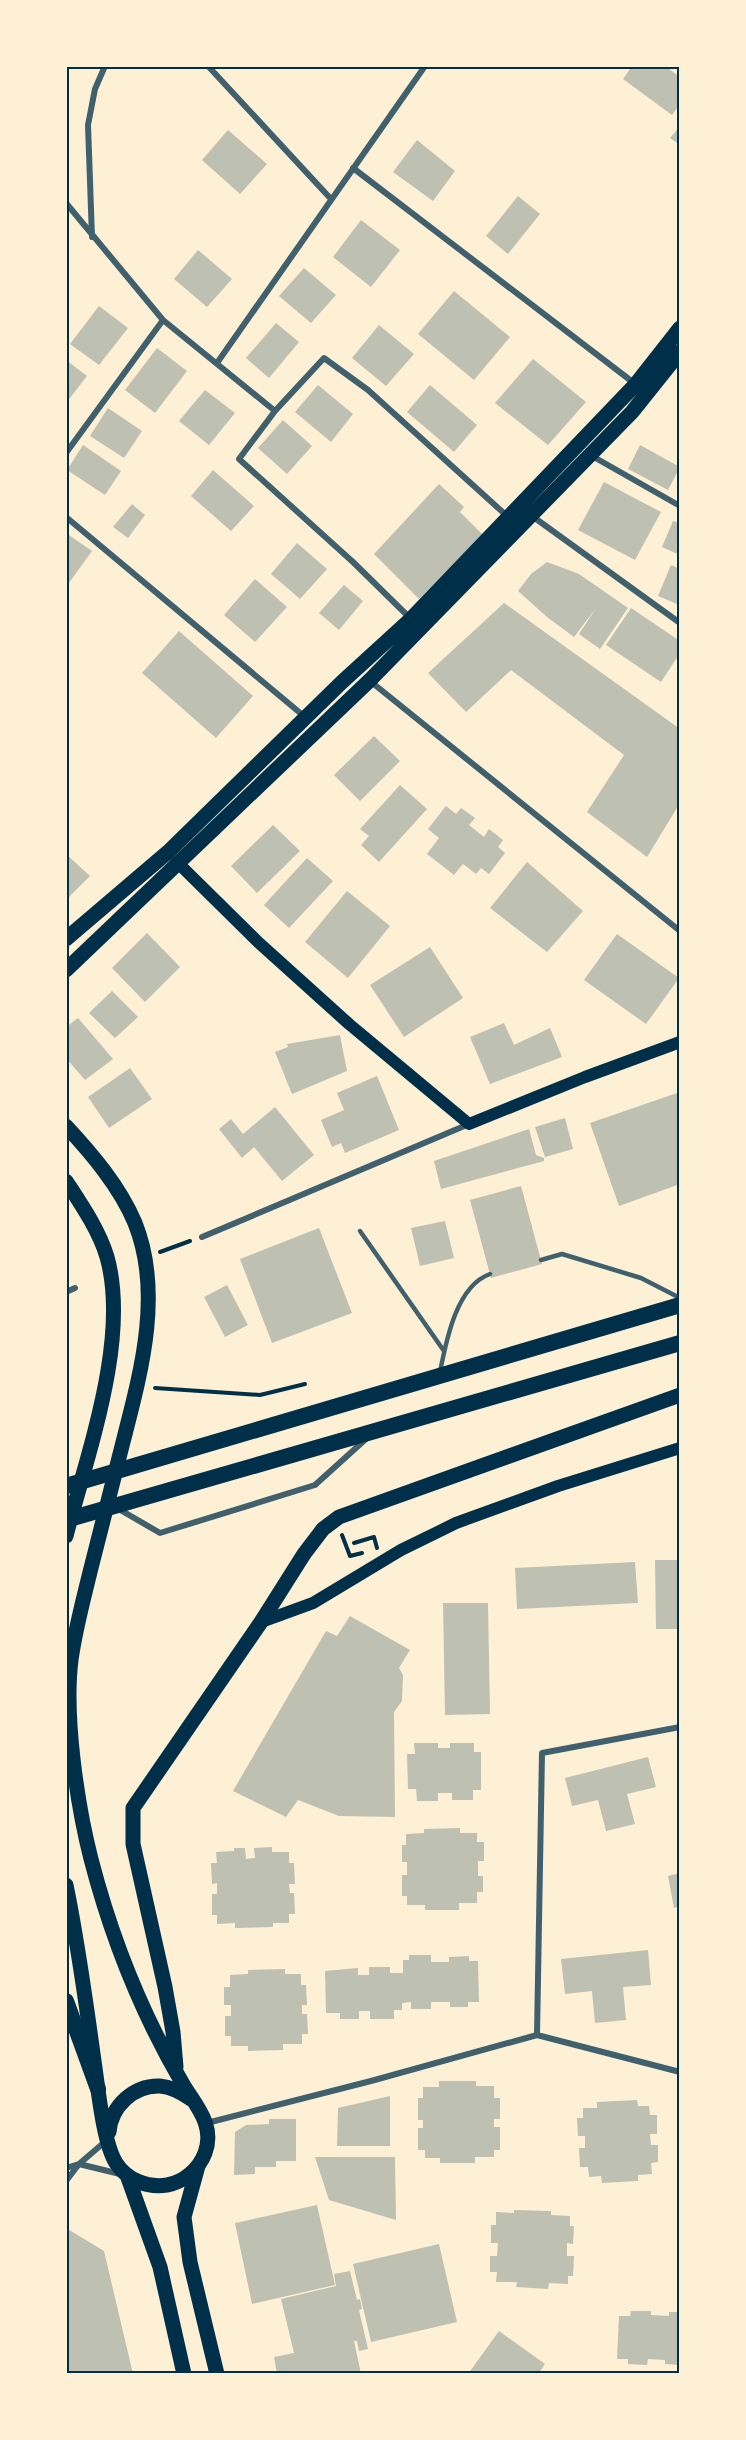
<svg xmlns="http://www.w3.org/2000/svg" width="746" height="2440" font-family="Signika,sans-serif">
  <rect width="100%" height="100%" fill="#fdf0d5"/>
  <!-- building -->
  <path fill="#bec0b2" d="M 632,66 L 665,66 L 680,77 L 680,104 L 672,115 L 623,79 Z
    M 680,126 L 680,145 L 670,138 Z
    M 228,130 L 267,164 L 240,194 L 202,160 Z
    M 417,140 L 455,171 L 433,201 L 393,172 Z
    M 518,196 L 540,214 L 508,254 L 486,236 Z
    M 361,220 L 400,250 L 371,287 L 333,257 Z
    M 198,250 L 232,279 L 207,307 L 174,279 Z
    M 304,268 L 336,295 L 311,323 L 279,296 Z
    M 454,291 L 510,337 L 474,380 L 418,334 Z
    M 99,306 L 128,328 L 99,365 L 70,344 Z
    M 276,323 L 299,342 L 269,378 L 246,358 Z
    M 379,325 L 414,354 L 386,386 L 352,358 Z
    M 157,348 L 187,371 L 155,413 L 125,390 Z
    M 533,359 L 586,402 L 548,445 L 495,403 Z
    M 66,360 L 87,376 L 66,403 Z
    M 318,385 L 353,414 L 331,442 L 295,412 Z
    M 430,385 L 477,425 L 454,452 L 407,412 Z
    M 205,390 L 235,413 L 209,445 L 179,421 Z
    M 108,408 L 142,431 L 124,458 L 90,436 Z
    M 283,420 L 312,446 L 287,474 L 258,448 Z
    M 83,445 L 121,471 L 105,495 L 67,470 Z
    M 640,445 L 680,467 L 668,490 L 628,469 Z
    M 213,470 L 254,506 L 231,531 L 191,496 Z
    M 604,482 L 661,512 L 635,560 L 578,530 Z
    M 439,484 L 464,507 L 460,512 L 483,535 L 419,599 L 374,554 Z
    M 132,504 L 145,515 L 128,538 L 113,527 Z
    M 673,521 L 680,523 L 680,555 L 662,547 Z
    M 66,533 L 92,551 L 66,587 Z
    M 297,543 L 327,569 L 300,599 L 271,574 Z
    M 547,562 L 579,574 L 628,608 L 600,649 L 579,634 L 596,608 L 574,637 L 547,617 L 518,591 L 531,574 Z
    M 671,565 L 680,569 L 680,598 L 677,604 L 658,596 Z
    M 255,579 L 287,607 L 255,642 L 224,615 Z
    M 344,585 L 363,601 L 339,630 L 319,613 Z
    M 504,603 L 680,729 L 680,803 L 647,857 L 587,812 L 624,755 L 511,670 L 466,712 L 428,673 Z
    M 631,608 L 680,641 L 680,653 L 661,682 L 606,645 Z
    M 179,631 L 253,696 L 216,738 L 142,673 Z
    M 374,736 L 400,761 L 360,801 L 334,775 Z
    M 400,785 L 427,809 L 379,862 L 361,845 L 369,836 L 360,829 Z
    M 446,806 L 456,814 L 461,808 L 475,818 L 469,825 L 484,837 L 489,829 L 503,840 L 498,847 L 505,853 L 489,874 L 481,868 L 476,874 L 463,864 L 454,875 L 427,854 L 439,838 L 428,829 Z
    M 273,825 L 300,851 L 257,893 L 231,866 Z
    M 66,854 L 90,876 L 66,900 Z
    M 307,858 L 333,881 L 289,928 L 264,905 Z
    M 527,862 L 583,911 L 547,952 L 490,908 Z
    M 347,891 L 390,926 L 348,978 L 305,942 Z
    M 147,933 L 180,967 L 145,1002 L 112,968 Z
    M 617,934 L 679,978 L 646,1024 L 584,980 Z
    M 430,947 L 463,998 L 404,1037 L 370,985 Z
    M 112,991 L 138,1017 L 115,1038 L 89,1013 Z
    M 78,1018 L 113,1059 L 85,1080 L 66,1058 L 66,1027 Z
    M 504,1023 L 514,1045 L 550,1028 L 562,1057 L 490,1084 L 470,1037 Z
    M 340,1035 L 347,1071 L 292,1094 L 275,1052 L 288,1047 L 287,1044 Z
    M 130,1068 L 152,1099 L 109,1128 L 88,1097 Z
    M 377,1076 L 399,1130 L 345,1153 L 341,1143 L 332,1147 L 321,1120 L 344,1110 L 337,1093 Z
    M 680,1092 L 680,1184 L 619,1206 L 590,1123 Z
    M 275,1107 L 314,1155 L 282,1181 L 254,1147 L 242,1158 L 219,1129 L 231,1119 L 243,1134 Z
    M 565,1118 L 573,1149 L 545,1157 L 535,1127 Z
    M 529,1129 L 536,1155 L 544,1158 L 544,1161 L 441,1189 L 434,1161 Z
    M 521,1186 L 542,1264 L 491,1278 L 470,1200 Z
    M 445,1221 L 454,1258 L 420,1266 L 411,1228 Z
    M 319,1228 L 352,1313 L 272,1343 L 240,1259 Z
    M 227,1285 L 248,1325 L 225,1337 L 204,1297 Z
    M 655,1560 L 680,1560 L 680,1629 L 656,1629 Z
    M 635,1562 L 638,1603 L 517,1609 L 515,1568 Z
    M 443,1603 L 488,1603 L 490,1714 L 445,1715 Z
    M 350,1616 L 410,1650 L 399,1668 L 403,1675 L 402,1701 L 394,1712 L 395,1817 L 339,1816 L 298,1800 L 286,1817 L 233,1791 L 326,1631 L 337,1636 Z
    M 414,1743 L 438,1743 L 438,1748 L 450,1748 L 450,1743 L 474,1743 L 474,1752 L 481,1752 L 481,1790 L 473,1790 L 473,1800 L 452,1800 L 452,1793 L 438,1793 L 438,1801 L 417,1801 L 416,1789 L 408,1789 L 407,1754 L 415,1754 Z
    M 648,1757 L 656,1787 L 627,1794 L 635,1824 L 606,1831 L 598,1800 L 572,1806 L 565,1778 Z
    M 460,1828 L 460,1833 L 477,1833 L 477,1842 L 484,1842 L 484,1861 L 478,1861 L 478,1876 L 483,1876 L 483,1892 L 477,1892 L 477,1903 L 459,1903 L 459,1910 L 425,1910 L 425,1905 L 407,1905 L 407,1896 L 402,1896 L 402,1875 L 407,1875 L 407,1862 L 402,1862 L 402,1845 L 406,1845 L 406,1834 L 424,1833 L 424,1829 Z
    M 272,1847 L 272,1852 L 289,1852 L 289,1863 L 294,1863 L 295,1884 L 289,1884 L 290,1893 L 294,1893 L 295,1914 L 289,1914 L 289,1923 L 273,1923 L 273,1927 L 235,1928 L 235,1923 L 217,1924 L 217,1915 L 212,1915 L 212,1894 L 217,1894 L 217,1883 L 212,1884 L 211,1863 L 217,1863 L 216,1852 L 234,1851 L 234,1848 L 245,1848 L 246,1859 L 255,1858 L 254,1848 Z
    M 680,1873 L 680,1906 L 674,1908 L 668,1876 Z
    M 648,1950 L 651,1985 L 623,1987 L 626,2020 L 595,2023 L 592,1991 L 565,1994 L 561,1959 Z
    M 409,1955 L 431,1955 L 431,1962 L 449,1962 L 449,1957 L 469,1956 L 469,1961 L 478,1961 L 479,2002 L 468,2002 L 468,2007 L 450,2007 L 450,2002 L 431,2002 L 431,2009 L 411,2009 L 411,2002 L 402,2003 L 402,2010 L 394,2010 L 394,2019 L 370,2019 L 370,2011 L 359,2011 L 359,2019 L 340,2019 L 340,2013 L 326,2013 L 325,1971 L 358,1968 L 358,1975 L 369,1975 L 369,1967 L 390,1967 L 390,1973 L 403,1973 L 403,1960 L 409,1960 Z
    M 285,1969 L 285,1974 L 301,1974 L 301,1985 L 306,1985 L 307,2005 L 302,2005 L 302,2014 L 307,2014 L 308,2034 L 302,2034 L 302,2044 L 283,2044 L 283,2050 L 248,2051 L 248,2046 L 231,2046 L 231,2036 L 225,2036 L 225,2016 L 231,2016 L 231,2005 L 224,2005 L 224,1987 L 230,1987 L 230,1975 L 248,1974 L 248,1970 Z
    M 439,2081 L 476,2081 L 476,2086 L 494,2086 L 494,2098 L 500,2098 L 500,2119 L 494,2119 L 494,2127 L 500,2127 L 500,2150 L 494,2150 L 494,2157 L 475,2157 L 475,2163 L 440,2163 L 440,2158 L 425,2158 L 425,2150 L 418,2150 L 418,2128 L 423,2128 L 423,2120 L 418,2120 L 418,2098 L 423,2098 L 423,2087 L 439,2087 Z
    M 390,2096 L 390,2146 L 337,2146 L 338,2108 Z
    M 637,2100 L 638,2106 L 649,2106 L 650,2115 L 657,2115 L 657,2134 L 650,2134 L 651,2145 L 658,2145 L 658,2162 L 651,2163 L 652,2174 L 638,2175 L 638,2181 L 602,2183 L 601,2176 L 589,2177 L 588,2167 L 580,2167 L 579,2148 L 585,2148 L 585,2136 L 578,2136 L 577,2118 L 583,2118 L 583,2108 L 597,2108 L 597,2102 Z
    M 269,2119 L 296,2119 L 296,2161 L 276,2161 L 276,2167 L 255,2167 L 255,2174 L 234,2175 L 235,2132 L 246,2125 L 269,2124 Z
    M 315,2157 L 395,2157 L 396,2220 L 329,2200 Z
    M 317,2205 L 335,2285 L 252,2304 L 235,2223 Z
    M 514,2210 L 551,2211 L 551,2215 L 570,2216 L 570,2226 L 574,2226 L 573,2244 L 567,2243 L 567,2256 L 574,2256 L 573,2276 L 568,2276 L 568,2284 L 549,2283 L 548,2289 L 516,2287 L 517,2282 L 496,2282 L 497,2272 L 490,2272 L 490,2256 L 497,2256 L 498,2243 L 491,2243 L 491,2225 L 496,2225 L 496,2212 L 514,2213 Z
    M 66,2228 L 104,2251 L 133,2374 L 69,2374 L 66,2361 Z
    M 439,2244 L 457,2322 L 371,2342 L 353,2264 Z
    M 350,2271 L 357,2300 L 360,2299 L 362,2309 L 359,2310 L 368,2349 L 359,2351 L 357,2341 L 354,2341 L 361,2374 L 277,2374 L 274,2357 L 294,2353 L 281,2299 L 336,2286 L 334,2274 Z
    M 631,2311 L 651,2311 L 651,2315 L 669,2316 L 669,2312 L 680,2312 L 680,2365 L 665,2364 L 665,2360 L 648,2359 L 647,2365 L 628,2364 L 628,2359 L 617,2359 L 619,2316 L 630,2316 Z
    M 499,2331 L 545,2364 L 538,2374 L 468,2374 Z"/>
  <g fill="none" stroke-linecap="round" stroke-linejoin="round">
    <!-- path -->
    <path stroke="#003049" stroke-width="4" d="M 160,1252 L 190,1241
      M 155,1388 L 260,1395 L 305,1384
      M 342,1535 L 350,1556 L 362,1553
      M 354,1543 L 374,1537 L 377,1548"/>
    <!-- service -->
    <path stroke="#3f606c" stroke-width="4.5" d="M 360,1231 L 444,1351
      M 541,1260 L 562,1254 L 641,1278 L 680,1298
      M 440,1372 C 446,1342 456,1286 490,1274"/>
    <!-- minor -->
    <path stroke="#3f606c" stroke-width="6" d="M 208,66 L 331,199
      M 353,168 L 634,383
      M 66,203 L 163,320 L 275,411 L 324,358 L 368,390 L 507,516
      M 92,237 L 88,125 L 95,89 L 105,66
      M 217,363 L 425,66
      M 275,411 L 239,459 L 353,562 L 411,619
      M 66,453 L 163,320
      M 592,456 L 680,506
      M 532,516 L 680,623
      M 66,517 L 305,717
      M 370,681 L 680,931
      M 202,1237 L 469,1124
      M 66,1292 L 75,1288
      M 117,1508 L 160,1533 L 315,1485 L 367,1438
      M 537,2035 L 542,1753 L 680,1727
      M 207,2123 L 371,2081 L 537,2035 L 680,2072
      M 66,2168 L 79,2164 L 107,2140
      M 66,2181 L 79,2164 L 120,2174"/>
    <!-- secondary -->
    <path stroke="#003049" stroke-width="12" d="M 178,863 L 258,942 L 349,1024 L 469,1124 L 585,1077 L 680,1042
      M 261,1622 L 313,1603 L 401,1550 L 456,1523 L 558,1486 L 680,1448"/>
    <!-- primary -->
    <path stroke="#003049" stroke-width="15" d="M 66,939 L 168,852 L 342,682 L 411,619 L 636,384 L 680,328
      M 66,970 L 370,680 L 632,412 L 680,352
      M 66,1126 C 92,1154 120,1187 135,1223 C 163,1293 141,1372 123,1442 C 112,1486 101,1529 90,1572 C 83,1601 75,1630 71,1660 C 64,1716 77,1804 91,1859 C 112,1940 141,2013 184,2086 C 197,2107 215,2126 205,2153 C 199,2169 184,2182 167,2185 C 147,2188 127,2180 116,2163 C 103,2142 98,2087 94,2061 C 86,2002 78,1943 66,1885
      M 66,1181 C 81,1204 99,1230 107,1257 C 130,1339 87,1455 66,1536
      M 176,2067 L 173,2032 L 165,1987 L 133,1844 L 133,1808 L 261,1622 L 304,1554 L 323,1529 L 339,1517 L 680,1395
      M 109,2132 C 111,2106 134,2085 160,2086 C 172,2087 181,2092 191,2099
      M 198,2166 L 184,2217 L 190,2262 L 217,2374
      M 127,2175 L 160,2267 L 184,2374"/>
    <!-- trunk -->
    <path stroke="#003049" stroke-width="16" d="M 66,1486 L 680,1305
      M 66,1520 L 680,1343
      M 66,2001 L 98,2089"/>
  </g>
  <!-- border -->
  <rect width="746" height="2440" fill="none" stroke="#fdf0d5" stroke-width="135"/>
  <rect x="68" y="68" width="610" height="2304" fill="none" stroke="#003049" stroke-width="2"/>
</svg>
